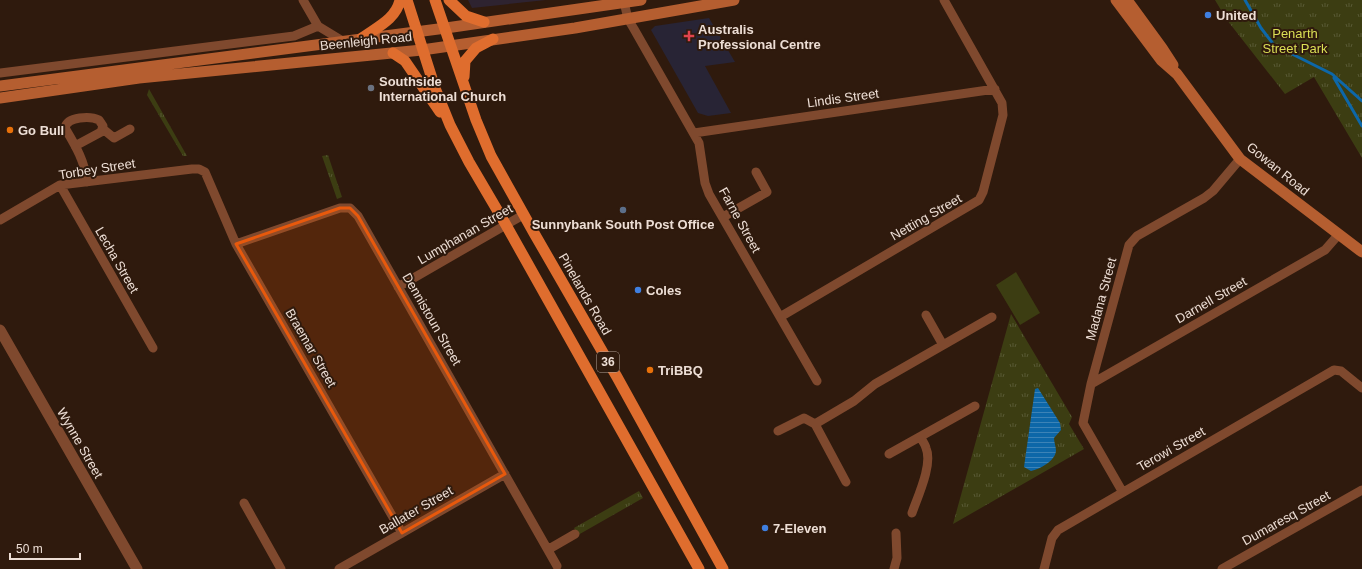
<svg xmlns="http://www.w3.org/2000/svg" width="1362" height="569" font-family="Helvetica,sans-serif">
  <defs>
    <pattern id="grass-tufts" width="24" height="20" patternUnits="userSpaceOnUse"><rect width="24" height="20" fill="#3c3d12"/><path d="M3 7l-1-3M5 7V3M7 7l1-3M15 17l-1-3M17 17v-4M19 17l1-3" fill="none" stroke="#585934"/></pattern>
    <pattern id="water-rules" width="6" height="5" patternUnits="userSpaceOnUse"><rect width="6" height="5" fill="#0d67a8"/><path d="M0 2.5h6" fill="none" stroke="#3c83b7"/></pattern>
  </defs>
  <rect width="100%" height="100%" fill="#2f1a0d"/>
  <!-- education -->
  <path fill="#2e2330" d="M 468,0 L 546,0 L 472,8 Z"/>
  <!-- medical -->
  <path fill="#282435" d="M 709,18 L 735,62 L 705,66 L 731,113 L 708,116 L 698,113 L 651,30 L 655,26 Z"/>
  <!-- grass -->
  <path fill="url(#grass-tufts)" d="M 1215,0 L 1362,0 L 1362,158 L 1314,77 L 1285,94 L 1227,20 Z
    M 149,89 L 187,156 L 183,156 L 147,95 Z
    M 328,155 L 342,197 L 337,199 L 322,156 Z
    M 1011,314 L 1072,417 L 1069,424 L 1084,449 L 953,524 Z
    M 639,491 L 643,498 L 578,535 L 574,528 Z"/>
  <!-- pitch -->
  <path fill="#3c3d12" d="M 1016,272 L 1040,313 L 1020,325 L 996,285 Z"/>
  <!-- water -->
  <path fill="url(#water-rules)" d="M 1038,388 L 1060,423 L 1061,430 L 1054,438 C 1054,442 1056,447 1056,451 C 1055,461 1040,469 1031,471 L 1024,467 L 1035,389 Z"/>
  <g fill="none" stroke-linecap="round" stroke-linejoin="round">
    <!-- stream -->
    <path stroke="#0d67a8" stroke-width="3" d="M 1245,0 L 1261,28 L 1274,45 L 1332,74 L 1362,101
      M 1334,78 L 1362,126"/>
    <!-- minor -->
    <path stroke="#7f492e" stroke-width="9" d="M 303,0 L 318,26 L 341,40
      M 624,2 L 628,19 L 634,29 L 699,143 L 705,183 L 709,194 L 817,381
      M 0,73 L 294,36 L 318,26
      M 103,129 L 114,138 L 130,129
      M 694,133 L 995,89
      M 75,146 L 101,132 L 103,126 L 99,120 C 91,116 67,116 65,128 C 75,145 85,161 87,182
      M 60,185 L 153,348
      M 723,217 L 767,192 L 756,172
      M 0,220 L 60,185 L 192,169 L 199,169 L 205,172 L 236,244 L 402,533
      M 236,244 L 340,208 L 350,208 L 358,216 L 557,566
      M 398,287 L 523,215
      M 926,315 L 943,345
      M 780,317 L 979,200 L 983,192 L 1003,115 L 1002,103 L 944,0
      M 1091,384 L 1325,250 L 1339,234
      M 815,424 L 854,401 L 875,384 L 992,317
      M 778,431 L 804,418 L 815,424 L 846,482
      M 889,454 L 975,406
      M 1122,491 L 1083,423 L 1091,384 L 1129,245 L 1137,236 L 1204,198 L 1213,191 L 1240,159
      M 244,503 L 281,569
      M 912,513 C 918,496 933,464 926,448 C 925,444 922,440 920,437
      M 549,549 L 575,534
      M 339,569 L 505,474
      M 894,569 L 897,558 L 896,533
      M 1044,569 L 1052,538 L 1058,530 L 1334,370 L 1341,371 L 1362,388
      M 1222,569 L 1362,490"/>
    <!-- tertiary -->
    <path stroke="#7f492e" stroke-width="11" d="M 0,330 L 137,569"/>
    <!-- secondary -->
    <path stroke="#b55e30" stroke-width="11" d="M 1116,0 L 1161,60 L 1177,74 L 1240,159 L 1362,252
      M 1127,0 L 1162,48 L 1173,65
      M 0,86 L 446,28 L 641,0
      M 0,98 L 139,78 L 422,50 L 575,28 L 734,0"/>
    <!-- primary -->
    <path stroke="#df6d2e" stroke-width="11" d="M 407,0 L 435,88 L 450,125 L 469,162 L 506,225 L 699,569
      M 435,0 L 476,120 L 491,156 L 534,233 L 617,377 L 723,569
      M 449,0 L 466,16 L 484,22
      M 362,38 C 377,27 396,19 400,0
      M 393,53 L 405,61 L 440,112
      M 464,77 L 465,61 L 476,48 L 493,39"/>
  </g>
  <!-- marked area -->
  <path fill="#e8590c" fill-opacity="0.2" stroke="#e8590c" stroke-width="3" stroke-linejoin="round" d="M 340,208 L 350,208 L 358,216 L 505,474 L 402,533 L 236,244 Z"/>
  <!-- markers -->
  <g fill="#3f7fe0" stroke="#2f1a0d" stroke-width="1.5">
    <circle cx="1208" cy="15" r="4"/>
    <circle cx="638" cy="290" r="4"/>
    <circle cx="765" cy="528" r="4"/>
  </g>
  <path fill="#e0444e" stroke="#2f1a0d" stroke-width="1.5" d="M687 30h4v4h4v4h-4v4h-4v-4h-4v-4h4z"/>
  <circle fill="#6b7280" stroke="#2f1a0d" stroke-width="1.5" cx="371" cy="88" r="4"/>
  <g fill="#e8710a" stroke="#2f1a0d" stroke-width="1.5">
    <circle cx="10" cy="130" r="4"/>
    <circle cx="650" cy="370" r="4"/>
  </g>
  <circle fill="#5c6f8a" stroke="#2f1a0d" stroke-width="1.5" cx="623" cy="210" r="4"/>
  <g text-anchor="middle" dominant-baseline="central" stroke-width="4" stroke-linejoin="round" paint-order="stroke">
    <!-- shield labels -->
    <rect fill="#2f1a0d" stroke="#b4a399" stroke-width="1" x="597" y="352" width="22" height="20" rx="3"/>
    <g font-size="12" font-weight="bold" fill="#edded5">
      <text x="608" y="362">36</text>
    </g>
    <!-- poi labels -->
    <g font-size="13" font-weight="bold" fill="#edded5" stroke="#2f1a0d" text-anchor="start">
      <text x="1216" y="15">United</text>
      <text x="698" y="29">Australis<tspan x="698" dy="15">Professional Centre</tspan></text>
      <text x="379" y="81">Southside<tspan x="379" dy="15">International Church</tspan></text>
      <text x="18" y="130">Go Bull</text>
      <text x="623" y="224" text-anchor="middle">Sunnybank South Post Office</text>
      <text x="646" y="290">Coles</text>
      <text x="658" y="370">TriBBQ</text>
      <text x="773" y="528">7-Eleven</text>
    </g>
    <!-- park labels -->
    <g font-size="13" fill="#dbdf55" stroke="#2f1a0d">
      <text x="1295" y="33">Penarth<tspan x="1295" dy="15">Street Park</tspan></text>
    </g>
    <!-- street labels -->
    <g font-size="13" fill="#edded5" stroke="#2f1a0d">
      <text transform="translate(366 41) rotate(-6)">Beenleigh Road</text>
      <text transform="translate(843 98) rotate(-8)">Lindis Street</text>
      <text transform="translate(97 169) rotate(-9)">Torbey Street</text>
      <text transform="translate(1278 169) rotate(39)">Gowan Road</text>
      <text transform="translate(926 217) rotate(-30)">Netting Street</text>
      <text transform="translate(740 220) rotate(61)">Farne Street</text>
      <text transform="translate(465 234) rotate(-30)">Lumphanan Street</text>
      <text transform="translate(117 260) rotate(60)">Lecha Street</text>
      <text transform="translate(585 294) rotate(60)">Pinelands Road</text>
      <text transform="translate(1101 299) rotate(-75)">Madana Street</text>
      <text transform="translate(1211 300) rotate(-30)">Darnell Street</text>
      <text transform="translate(432 319) rotate(60)">Dennistoun Street</text>
      <text transform="translate(311 348) rotate(60)">Braemar Street</text>
      <text transform="translate(80 443) rotate(60)">Wynne Street</text>
      <text transform="translate(1171 449) rotate(-30)">Terowi Street</text>
      <text transform="translate(416 510) rotate(-30)">Ballater Street</text>
      <text transform="translate(1286 518) rotate(-29)">Dumaresq Street</text>
    </g>
  </g>
  <!-- scale -->
  <path d="M10 553v6h70v-6" fill="none" stroke="#edded5" stroke-width="2"/>
  <text x="16" y="553" font-size="12" fill="#edded5" stroke="#2f1a0d" stroke-width="3" paint-order="stroke">50 m</text>
</svg>
